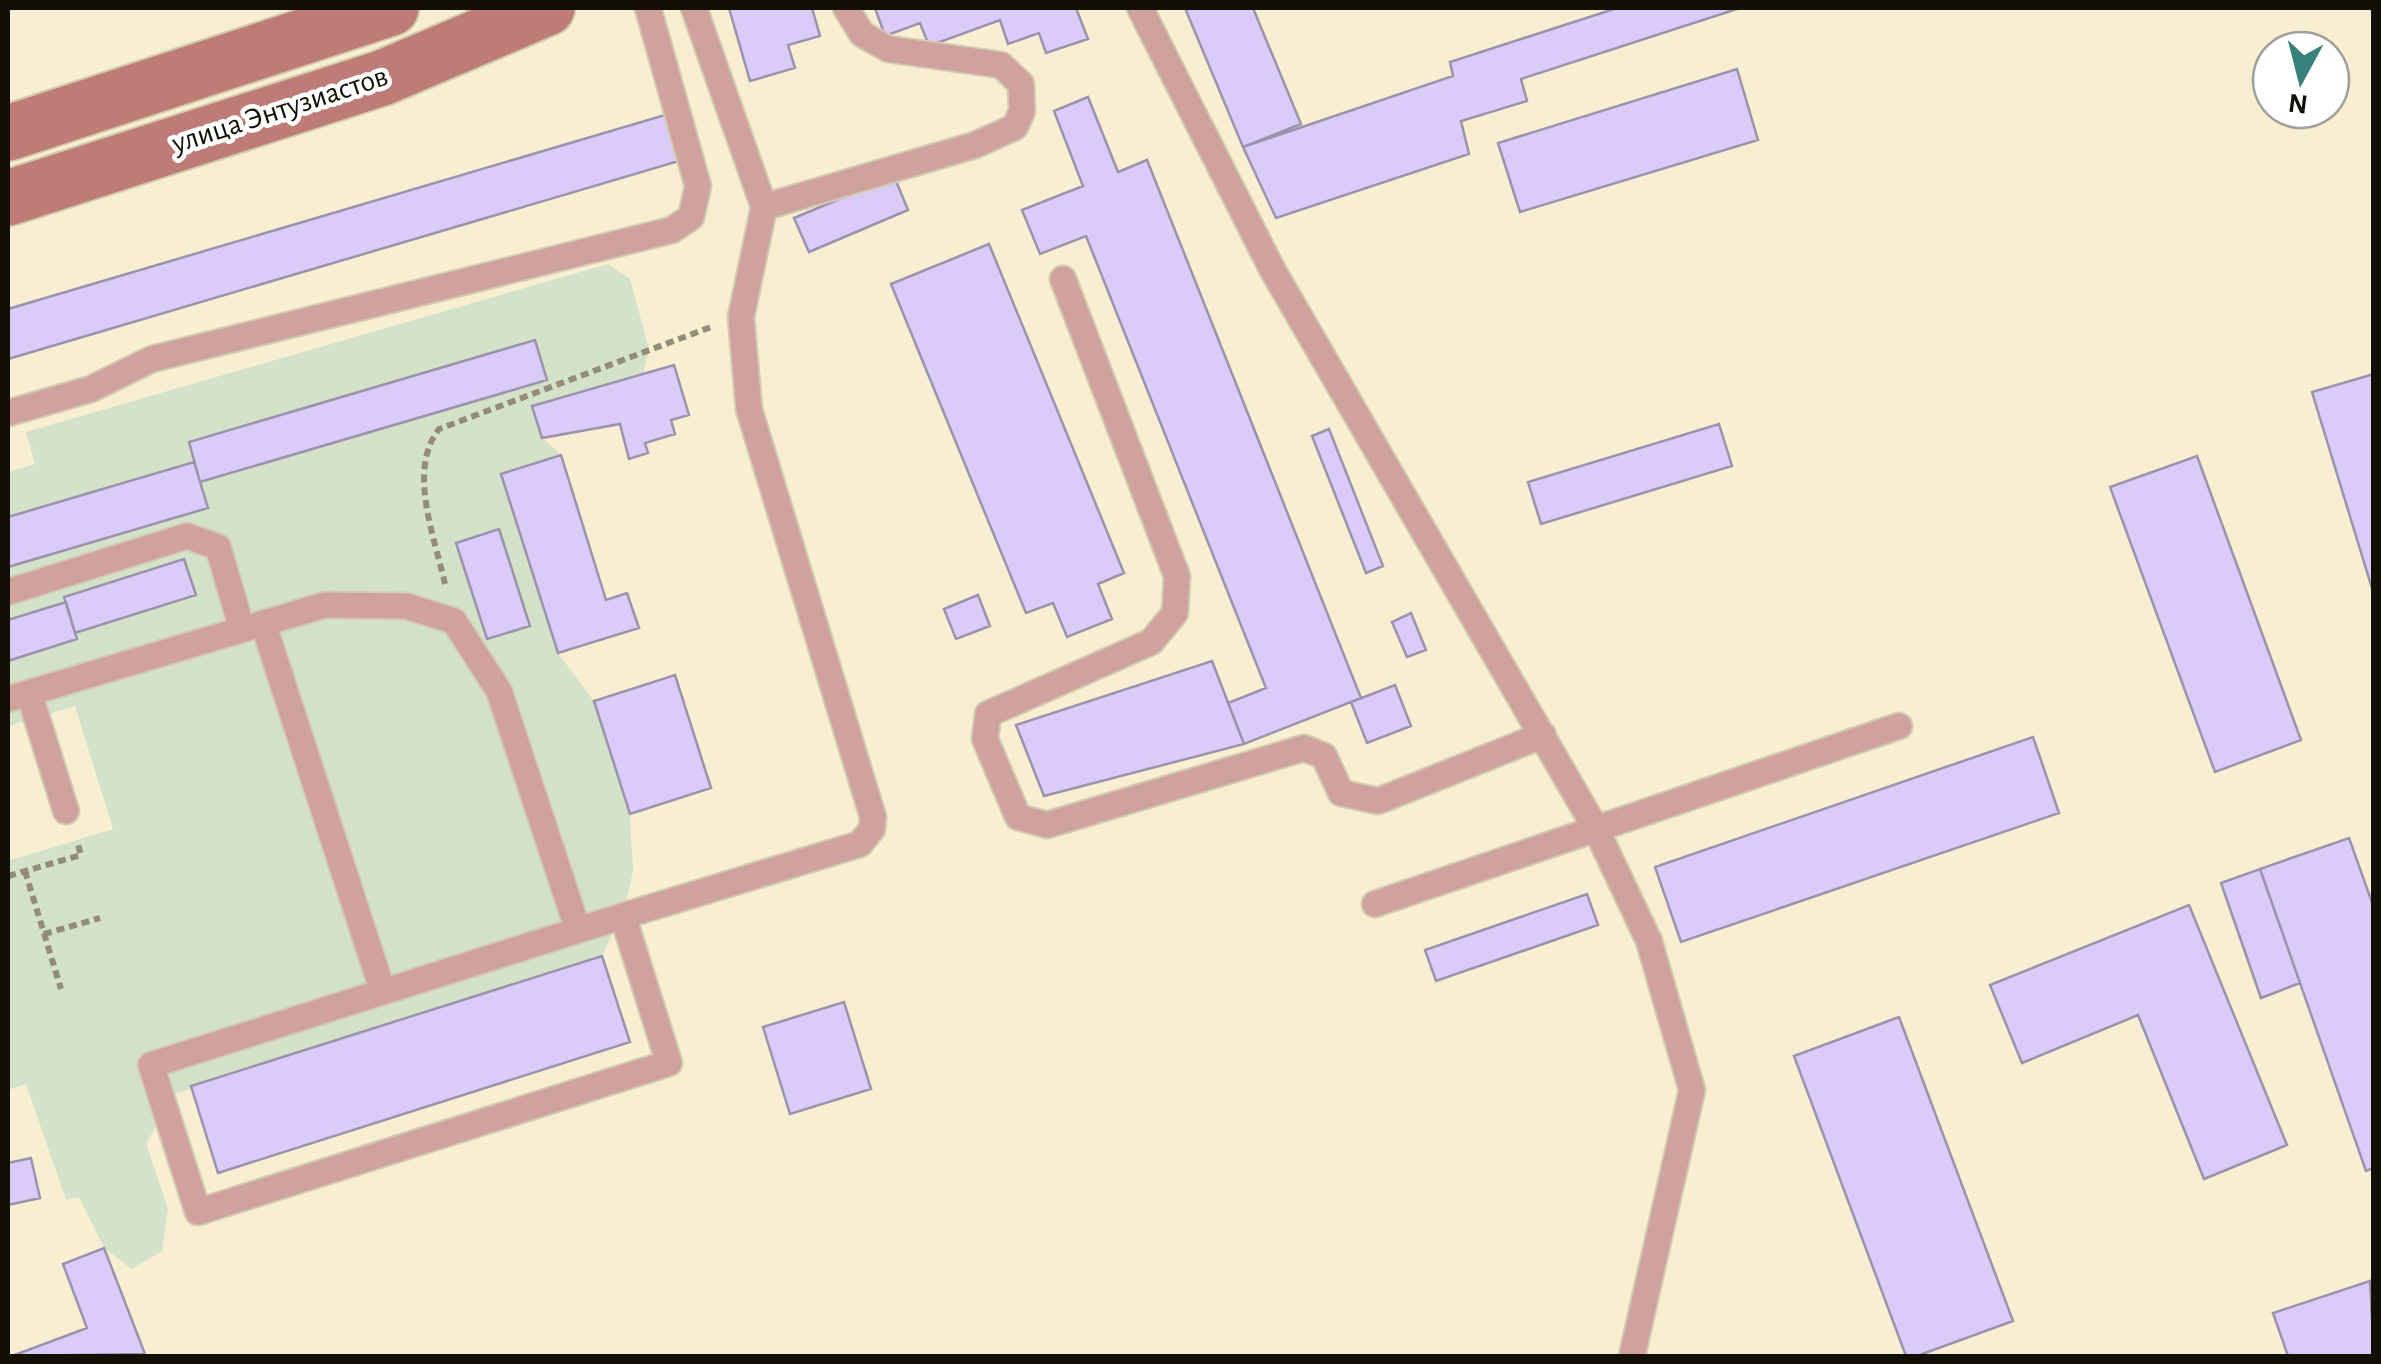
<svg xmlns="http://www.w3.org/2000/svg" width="2381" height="1364" font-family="'Alegreya Sans',sans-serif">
  <rect width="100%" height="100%" fill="#f8efd2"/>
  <!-- green -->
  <path fill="#d3e2c8" d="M 608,264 L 630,279 L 649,349 L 643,374 L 532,407 L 542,438 L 561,455 L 501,475 L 558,653 L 594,701 L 630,814 L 633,871 L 625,907 L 602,956 L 174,1094 L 146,1144 L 168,1209 L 162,1251 L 132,1269 L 104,1248 L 79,1197 L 66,1200 L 26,1084 L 8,1090 L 8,861 L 113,829 L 75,706 L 8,726 L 8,472 L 35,464 L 26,432 Z"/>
  <!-- building -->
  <path fill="#dbcbf8" stroke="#9b92ac" stroke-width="2.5" d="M 729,8 L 812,8 L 820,36 L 788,45 L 795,68 L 750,81 Z
    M 875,8 L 1076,8 L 1088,39 L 1046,53 L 1039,33 L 1008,44 L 1000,20 L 929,46 L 920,23 L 885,36 Z
    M 1185,8 L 1253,8 L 1301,124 L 1243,147 Z
    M 1617,8 L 1740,8 L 1521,79 L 1527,101 L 1461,121 L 1469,154 L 1276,218 L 1243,147 L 1453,76 L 1450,62 Z
    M 1737,69 L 1758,140 L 1520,212 L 1498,143 Z
    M 1088,97 L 1118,172 L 1147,160 L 1361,698 L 1244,744 L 1228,703 L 1266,688 L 1086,236 L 1040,254 L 1022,210 L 1083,186 L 1054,111 Z
    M 665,115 L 679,161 L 8,359 L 8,309 Z
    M 894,176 L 908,210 L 809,252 L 794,218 Z
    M 989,244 L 1124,573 L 1098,584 L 1112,619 L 1067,637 L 1053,603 L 1026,613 L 891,284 Z
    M 535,340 L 547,380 L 200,482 L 189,442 Z
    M 674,365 L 689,415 L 671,420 L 675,434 L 645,443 L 648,453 L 629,459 L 620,424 L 542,438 L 532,406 Z
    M 2374,374 L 2374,595 L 2312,392 Z
    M 1719,424 L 1732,466 L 1541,524 L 1528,482 Z
    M 1329,429 L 1383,566 L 1366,573 L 1312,436 Z
    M 561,455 L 606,600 L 627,593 L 639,628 L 558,653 L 501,474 Z
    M 2197,456 L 2301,740 L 2215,772 L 2110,487 Z
    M 194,462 L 208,508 L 8,567 L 8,517 Z
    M 499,529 L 530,626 L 487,639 L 456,543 Z
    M 184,559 L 196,595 L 75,633 L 64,597 Z
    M 978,595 L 990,626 L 956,639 L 944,609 Z
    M 66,602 L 77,639 L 8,661 L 8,620 Z
    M 1411,613 L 1426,650 L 1407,657 L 1392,622 Z
    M 1212,661 L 1244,744 L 1044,796 L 1016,725 Z
    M 675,675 L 711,788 L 630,814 L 594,701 Z
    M 1395,685 L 1411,726 L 1367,743 L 1351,702 Z
    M 2033,737 L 2059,813 L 1681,942 L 1655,867 Z
    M 2349,838 L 2374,908 L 2374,1168 L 2366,1171 L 2260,869 Z
    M 2260,869 L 2300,983 L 2261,998 L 2221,883 Z
    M 1587,894 L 1598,925 L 1436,981 L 1425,950 Z
    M 2189,905 L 2287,1145 L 2204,1179 L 2138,1015 L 2022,1063 L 1990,985 Z
    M 602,956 L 630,1042 L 218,1173 L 191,1086 Z
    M 844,1002 L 871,1089 L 790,1114 L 763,1027 Z
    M 1899,1017 L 2013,1321 L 1917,1356 L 1906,1356 L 1794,1056 Z
    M 31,1158 L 40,1198 L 8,1205 L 8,1163 Z
    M 104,1248 L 145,1354 L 12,1356 L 87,1328 L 63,1264 Z
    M 2370,1281 L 2374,1356 L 2288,1356 L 2273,1313 Z"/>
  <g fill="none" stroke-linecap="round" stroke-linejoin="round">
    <defs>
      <path id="service" d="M 1140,8 L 1272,269 L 1596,829 L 1649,941 L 1692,1090 L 1632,1356
        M 764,207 L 975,145 L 1015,127 L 1022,111 L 1021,84 L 1001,65 L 888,49 L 862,34 L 846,8
        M 1063,279 L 1177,576 L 1175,613 L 1151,642 L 988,714 L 985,739 L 1018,817 L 1047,825 L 1304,748 L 1324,756 L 1341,793 L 1378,801 L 1543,735
        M 8,413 L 91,389 L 152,359 L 672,230 L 691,217 L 698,186 L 648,8
        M 8,592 L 187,536 L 218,547 L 242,629
        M 263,623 L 383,992
        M 29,693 L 66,811
        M 8,699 L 325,605 L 406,606 L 454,621 L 499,691 L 578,930
        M 1375,904 L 1899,726
        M 623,916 L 669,1063 L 198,1212 L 151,1065 Z
        M 623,916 L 860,844 L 872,829 L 873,817 L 749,409 L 741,317 L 764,207 L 694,8"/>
      <path id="secondary" d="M 8,133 L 391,8
        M 8,198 L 382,78 L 547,8"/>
    </defs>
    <!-- service casing -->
    <use href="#service" stroke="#d3cbb1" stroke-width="29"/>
    <!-- secondary casing -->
    <use href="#secondary" stroke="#d3cbb1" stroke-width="59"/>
    <!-- path -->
    <path stroke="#928c78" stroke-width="6" stroke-dasharray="8 5" stroke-linecap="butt" d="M 445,584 C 435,538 407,470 439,429 L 711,327
      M 25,871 L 61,989
      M 8,876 L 81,855 L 77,841
      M 44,934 L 100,918"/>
    <!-- service -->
    <use href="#service" stroke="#d0a29d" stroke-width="25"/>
    <!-- secondary -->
    <use href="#secondary" stroke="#be7c76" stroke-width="55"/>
  </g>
  <g text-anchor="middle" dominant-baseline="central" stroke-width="9" stroke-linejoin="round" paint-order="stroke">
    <!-- street labels -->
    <g font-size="30" fill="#120f06" stroke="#fff">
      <text transform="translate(280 110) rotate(-18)">улица Энтузиастов</text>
    </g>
  </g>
  <!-- border -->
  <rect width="2381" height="1364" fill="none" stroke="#120f06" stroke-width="20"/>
  <!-- north arrow -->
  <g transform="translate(2301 80) rotate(187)"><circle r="48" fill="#ffffff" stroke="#a09f9b" stroke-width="2.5"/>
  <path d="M0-8L18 38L0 25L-18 38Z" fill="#38807c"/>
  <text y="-15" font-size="28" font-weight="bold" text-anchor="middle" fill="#120f06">N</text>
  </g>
</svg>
